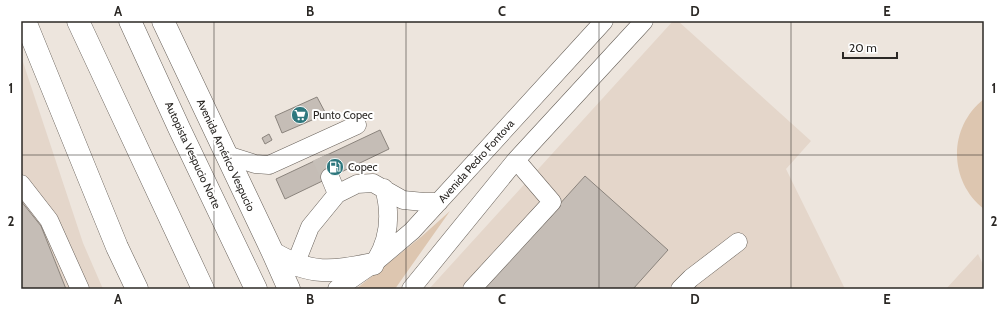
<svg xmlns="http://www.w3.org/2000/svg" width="1005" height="310" font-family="Cabin,sans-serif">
  <rect width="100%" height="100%" fill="#ede5dd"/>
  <!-- built -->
  <path fill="#e4d6ca" d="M 673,21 L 678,21 L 811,141 L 786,169 L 845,289 L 429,289 Z
    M 21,56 L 83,243 L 103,289 L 21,289 Z
    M 978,254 L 984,266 L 984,289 L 946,289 Z"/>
  <!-- green -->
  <path fill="#ddc6b0" d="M 984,99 L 984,209 C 948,181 948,127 984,99 Z
    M 450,211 L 395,289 L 356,289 L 421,237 Z"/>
  <!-- building -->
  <path fill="#c5bdb6" stroke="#8b847d" d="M 317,97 L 326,114 L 282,133 L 275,116 Z
    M 380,130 L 389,149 L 285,199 L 276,179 Z
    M 269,134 L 272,140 L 265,144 L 262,138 Z
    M 585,176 L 668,250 L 633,289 L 483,289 Z
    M 21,201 L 41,226 L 66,289 L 21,289 Z"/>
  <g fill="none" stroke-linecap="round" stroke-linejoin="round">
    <!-- minor-tunnel -->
    <path stroke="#c6bfb8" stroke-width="18" stroke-dasharray="18 9" stroke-linecap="butt" d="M 321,157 L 330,177"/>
    <defs>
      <path id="minor" d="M 227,155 L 255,164 L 269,165 L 357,125
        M 330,177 L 337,194
        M 21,184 L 49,220 L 80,289
        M 376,260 C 390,237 391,213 384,188
        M 295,265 L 310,227 L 337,194 L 357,184 L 373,183 L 403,200 L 424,202 L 439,202
        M 337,289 L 373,264 L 412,231 L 604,21
        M 411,289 L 516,160 L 644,21
        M 472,289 L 552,202 L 516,160
        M 680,289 L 691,278 L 738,242"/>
      <path id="major" d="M 25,21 L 117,247 L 137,289
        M 163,21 L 273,253 L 289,289
        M 273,253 C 311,276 332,272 373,264"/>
      <path id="highway" d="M 78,21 L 203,289
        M 130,21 L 179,128 L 256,289"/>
    </defs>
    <!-- minor casing -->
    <use href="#minor" stroke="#68615a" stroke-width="19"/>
    <!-- major casing -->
    <use href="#major" stroke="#68615a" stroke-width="23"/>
    <!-- highway casing -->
    <use href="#highway" stroke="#68615a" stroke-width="23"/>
    <!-- minor -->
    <use href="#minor" stroke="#fff" stroke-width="18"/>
    <!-- major -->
    <use href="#major" stroke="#fff" stroke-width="22"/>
    <!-- highway -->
    <use href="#highway" stroke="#fff" stroke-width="22"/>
  </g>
  <!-- grid -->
  <path fill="none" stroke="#2b2825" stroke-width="1" stroke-opacity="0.55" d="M 214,21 L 214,289M 406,21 L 406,289M 599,21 L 599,289M 791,21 L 791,289M 21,155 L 984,155"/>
  <!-- icons -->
  <defs>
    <symbol id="supermarket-disc" viewBox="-11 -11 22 22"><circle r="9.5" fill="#2f787e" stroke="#fff"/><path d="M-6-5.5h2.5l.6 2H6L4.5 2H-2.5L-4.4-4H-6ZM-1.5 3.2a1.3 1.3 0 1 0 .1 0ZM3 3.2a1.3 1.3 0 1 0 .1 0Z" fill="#fff"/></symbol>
    <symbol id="fuel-disc" viewBox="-11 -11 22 22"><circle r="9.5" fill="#2f787e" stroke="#fff"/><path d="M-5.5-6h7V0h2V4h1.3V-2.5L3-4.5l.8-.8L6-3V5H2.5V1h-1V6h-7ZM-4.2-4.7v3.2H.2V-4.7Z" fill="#fff"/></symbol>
  </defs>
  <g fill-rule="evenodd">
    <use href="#supermarket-disc" x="290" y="105" width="20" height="20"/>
    <use href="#fuel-disc" x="325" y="157" width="20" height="20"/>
  </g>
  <g text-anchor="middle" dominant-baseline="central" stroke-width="4" stroke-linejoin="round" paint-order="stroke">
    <!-- poi labels -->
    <g font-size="11" fill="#2b2825" stroke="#fff" text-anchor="start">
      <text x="313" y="115">Punto Copec</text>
      <text x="348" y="167">Copec</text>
    </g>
    <!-- street labels -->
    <g font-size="11" fill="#2b2825" stroke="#fff">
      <text transform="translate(193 155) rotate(65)">Autopista Vespucio Norte</text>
      <text transform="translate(226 155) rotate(65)">Avenida Américo Vespucio</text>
      <text transform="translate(476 161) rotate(-48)">Avenida Pedro Fontova</text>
    </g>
  </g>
  <!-- border -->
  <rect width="1005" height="310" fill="none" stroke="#ffffff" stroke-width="44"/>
  <!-- scale -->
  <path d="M843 52v6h54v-6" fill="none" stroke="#2b2825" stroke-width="2"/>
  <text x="849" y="52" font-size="12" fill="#2b2825" stroke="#ffffff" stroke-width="3" paint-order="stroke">20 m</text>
  <rect x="22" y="22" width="961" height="266" fill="none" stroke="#2b2825" stroke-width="1.5"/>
  <g font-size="13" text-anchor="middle" font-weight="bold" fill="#2b2825">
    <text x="118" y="16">A</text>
    <text x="310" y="16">B</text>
    <text x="502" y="16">C</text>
    <text x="695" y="16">D</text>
    <text x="887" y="16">E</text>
    <text x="11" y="93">1</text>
    <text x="994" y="93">1</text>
    <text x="11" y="226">2</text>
    <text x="994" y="226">2</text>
    <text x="118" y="304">A</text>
    <text x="310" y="304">B</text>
    <text x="502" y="304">C</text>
    <text x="695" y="304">D</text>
    <text x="887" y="304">E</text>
  </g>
</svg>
